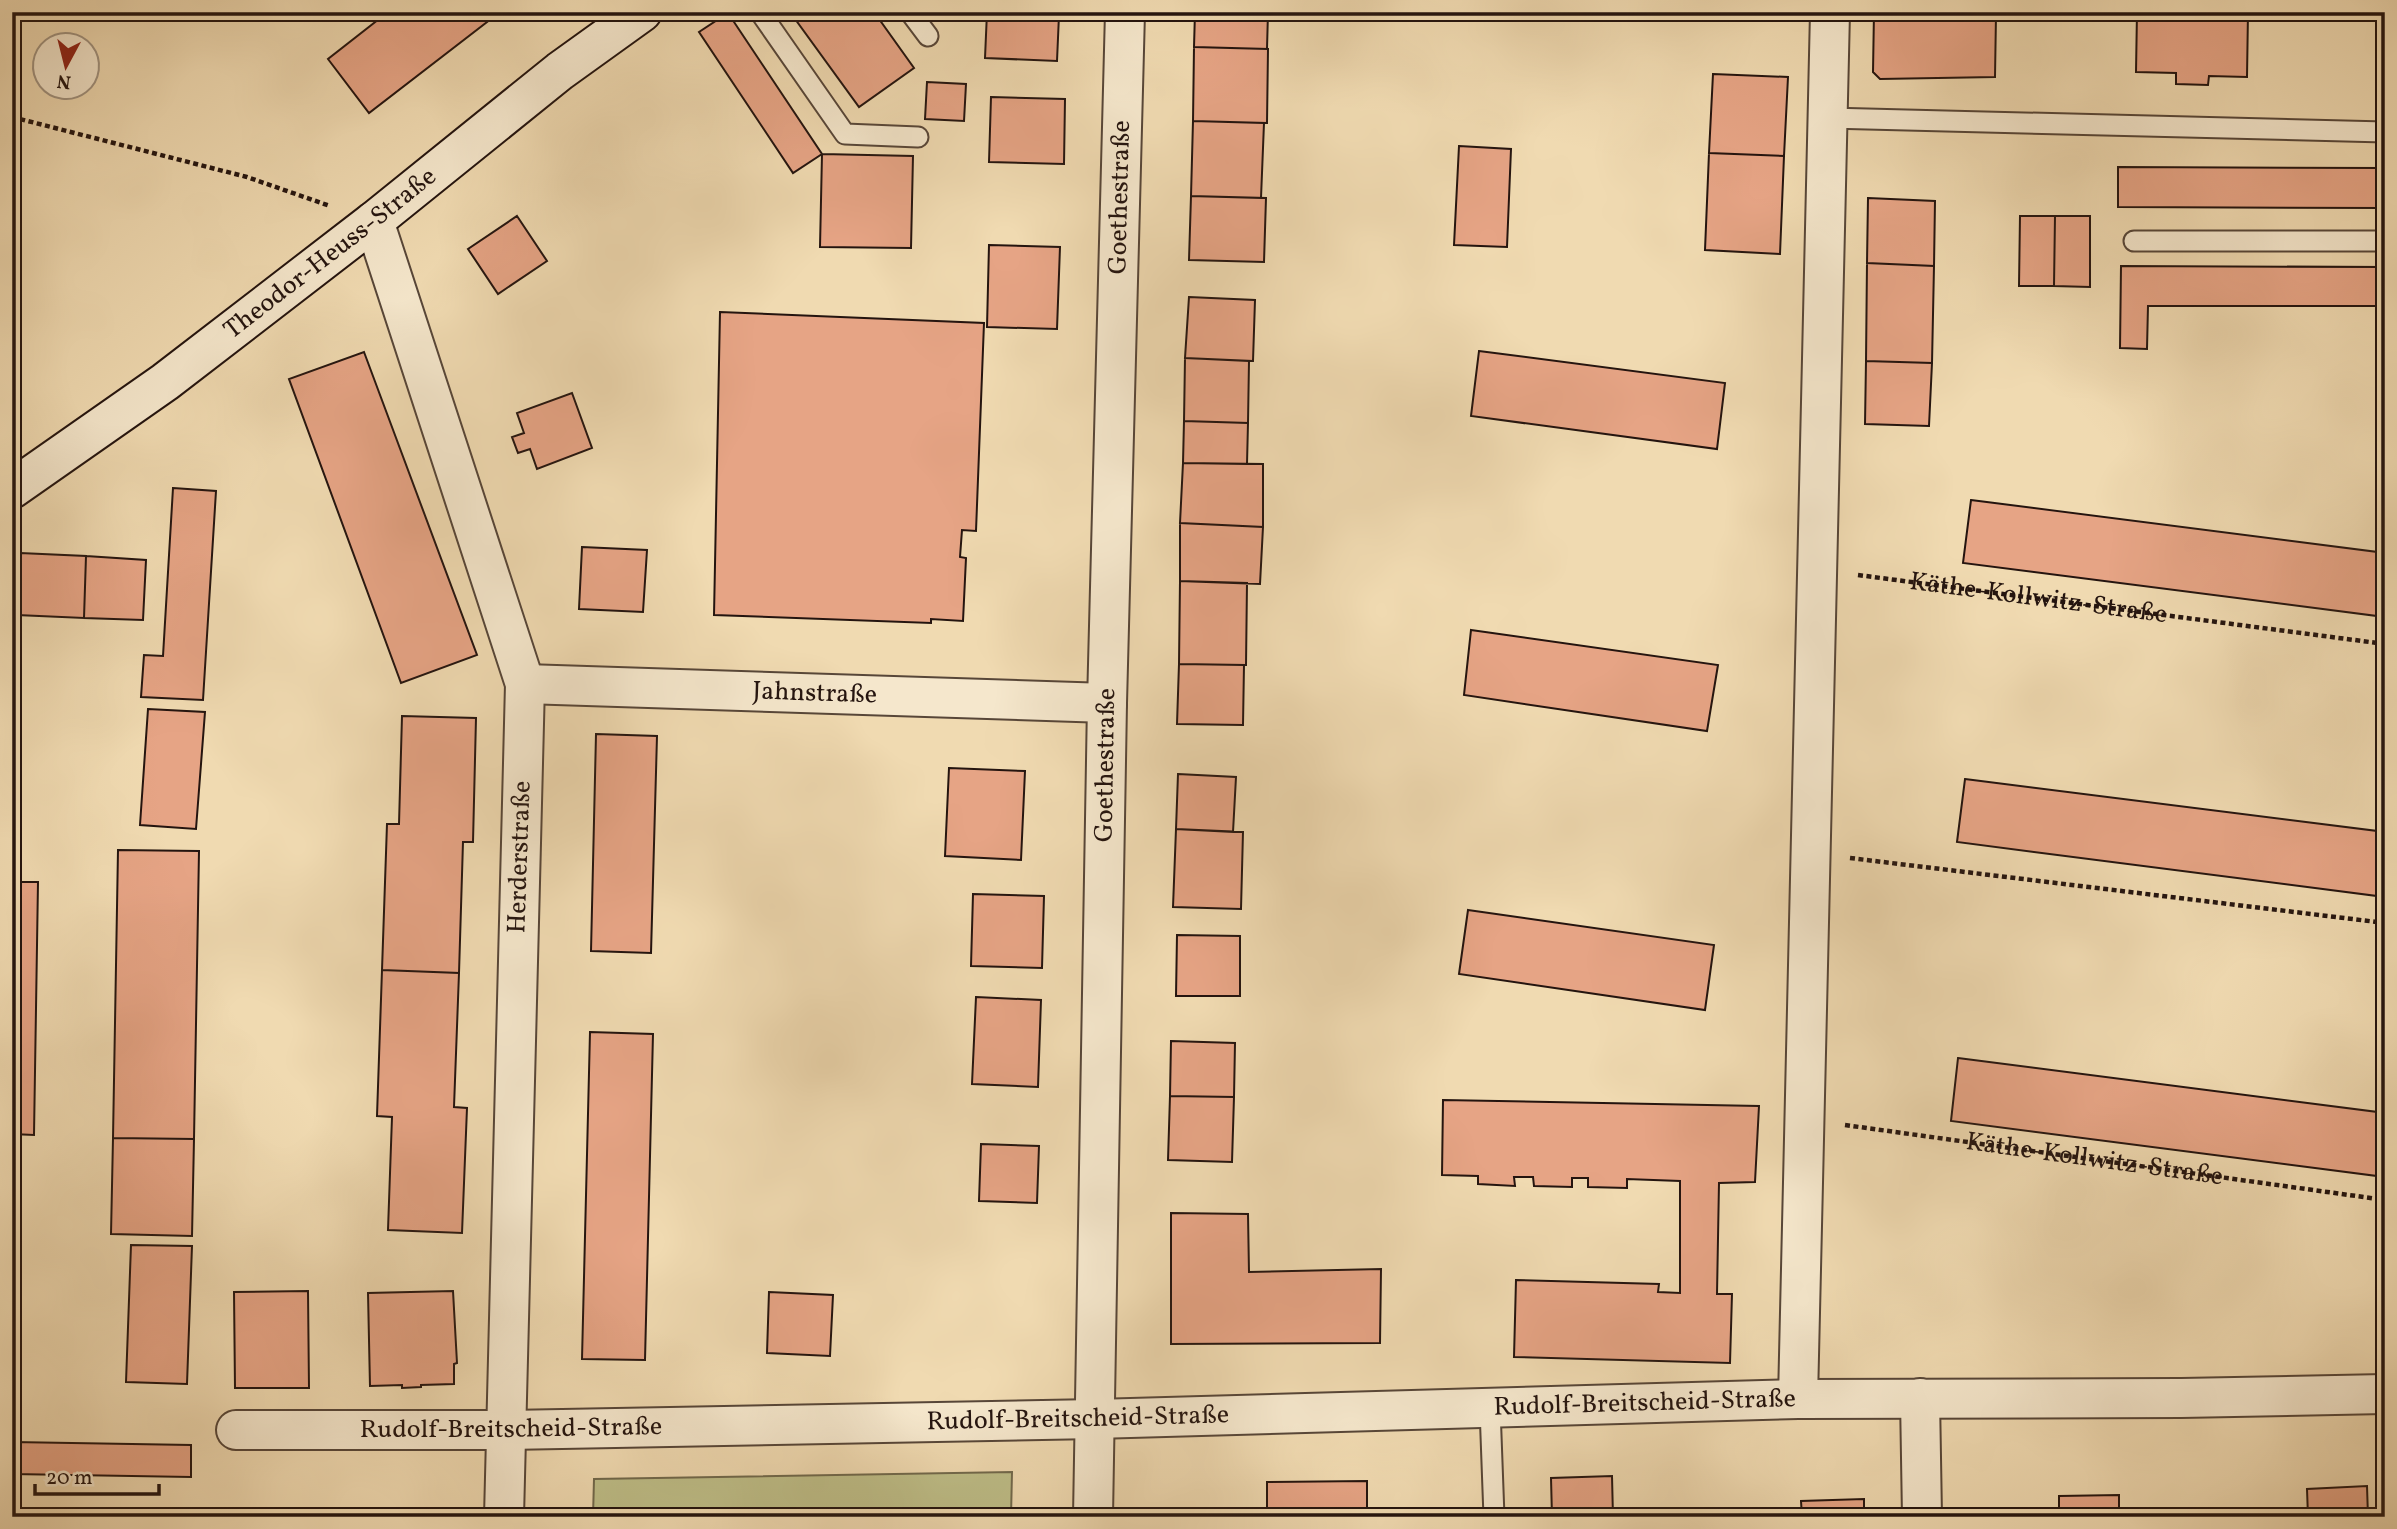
<svg xmlns="http://www.w3.org/2000/svg" width="2397" height="1529" font-family="Vollkorn,serif">
  <rect width="100%" height="100%" fill="#f0dab1"/>
  <filter id="stains"><feTurbulence type="fractalNoise" baseFrequency=".00286" numOctaves="4"/><feColorMatrix values="0 0 0 0 .2 0 0 0 0 .09 0 0 0 0 .02 0 0 0 .5 -.17"/></filter>
  <radialGradient id="worn" r=".72"><stop offset=".6" stop-color="#630" stop-opacity="0"/><stop offset="1" stop-color="#630" stop-opacity=".3"/></radialGradient>
  <!-- green -->
  <path fill="#bebe88" stroke="#71694c" stroke-width="2" d="M 1012,1472 L 1011,1517 L 593,1517 L 594,1479 Z"/>
  <!-- building -->
  <path fill="#e6a485" stroke="#24140f" stroke-width="2" d="M 388,12 L 500,12 L 369,113 L 328,59 Z
    M 790,12 L 874,12 L 914,68 L 859,107 Z
    M 987,12 L 1059,15 L 1057,61 L 985,58 Z
    M 1195,12 L 1268,12 L 1267,49 L 1194,47 Z
    M 1874,12 L 1996,15 L 1995,77 L 1880,79 L 1873,72 Z
    M 2137,12 L 2248,12 L 2247,77 L 2209,76 L 2208,85 L 2176,84 L 2176,73 L 2136,72 Z
    M 728,13 L 822,154 L 793,173 L 699,32 Z
    M 1194,47 L 1268,49 L 1267,123 L 1193,121 Z
    M 1713,74 L 1788,77 L 1784,156 L 1709,153 Z
    M 927,82 L 966,84 L 964,121 L 925,119 Z
    M 991,97 L 1065,99 L 1064,164 L 989,162 Z
    M 1193,121 L 1264,123 L 1261,198 L 1191,196 Z
    M 1459,146 L 1511,149 L 1507,247 L 1454,245 Z
    M 1709,153 L 1784,156 L 1780,254 L 1705,250 Z
    M 822,154 L 913,156 L 911,248 L 820,247 Z
    M 2118,167 L 2385,168 L 2385,208 L 2118,207 Z
    M 1191,196 L 1266,198 L 1264,262 L 1189,260 Z
    M 1868,198 L 1935,201 L 1934,266 L 1867,263 Z
    M 517,216 L 547,261 L 498,294 L 468,249 Z
    M 2020,216 L 2055,216 L 2054,286 L 2019,286 Z
    M 2055,216 L 2090,216 L 2090,287 L 2054,286 Z
    M 989,245 L 1060,247 L 1057,329 L 987,327 Z
    M 1867,263 L 1934,266 L 1932,363 L 1866,361 Z
    M 2121,266 L 2385,267 L 2385,306 L 2148,306 L 2147,349 L 2120,348 Z
    M 1189,297 L 1255,300 L 1253,361 L 1185,358 Z
    M 720,312 L 984,323 L 976,531 L 962,530 L 960,557 L 966,558 L 963,621 L 931,619 L 931,623 L 714,615 Z
    M 1479,351 L 1725,383 L 1717,449 L 1471,416 Z
    M 364,352 L 477,655 L 401,683 L 289,379 Z
    M 1185,358 L 1249,361 L 1248,423 L 1184,421 Z
    M 1866,361 L 1932,363 L 1929,426 L 1865,424 Z
    M 572,393 L 592,448 L 537,469 L 530,449 L 518,453 L 512,437 L 524,433 L 517,413 Z
    M 1184,421 L 1248,423 L 1247,464 L 1183,463 Z
    M 1183,463 L 1263,464 L 1263,527 L 1180,523 Z
    M 173,488 L 216,491 L 203,700 L 141,697 L 144,655 L 163,656 Z
    M 1971,500 L 2385,553 L 2385,617 L 1963,563 Z
    M 1180,523 L 1263,527 L 1260,584 L 1180,581 Z
    M 582,547 L 647,550 L 643,612 L 579,609 Z
    M 20,553 L 86,556 L 84,618 L 17,615 Z
    M 86,556 L 146,560 L 143,620 L 84,618 Z
    M 1180,581 L 1247,583 L 1246,665 L 1179,664 Z
    M 1471,630 L 1718,665 L 1707,731 L 1464,695 Z
    M 1179,664 L 1244,665 L 1243,725 L 1177,724 Z
    M 148,709 L 205,712 L 196,829 L 140,825 Z
    M 402,716 L 476,718 L 473,842 L 463,842 L 459,973 L 382,970 L 387,824 L 399,824 Z
    M 596,734 L 657,736 L 651,953 L 591,951 Z
    M 949,768 L 1025,771 L 1021,860 L 945,856 Z
    M 1178,774 L 1236,777 L 1233,832 L 1176,829 Z
    M 1965,779 L 2385,832 L 2385,897 L 1957,842 Z
    M 1176,829 L 1243,832 L 1241,909 L 1173,907 Z
    M 118,850 L 199,851 L 194,1139 L 113,1138 Z
    M 12,882 L 38,882 L 34,1135 L 12,1134 Z
    M 973,894 L 1044,896 L 1042,968 L 971,966 Z
    M 1468,910 L 1714,945 L 1705,1010 L 1459,974 Z
    M 1177,935 L 1240,936 L 1240,996 L 1176,996 Z
    M 382,970 L 459,973 L 454,1107 L 467,1108 L 462,1233 L 388,1230 L 392,1117 L 377,1116 Z
    M 976,997 L 1041,1000 L 1038,1087 L 972,1084 Z
    M 590,1032 L 653,1034 L 645,1360 L 582,1359 Z
    M 1171,1041 L 1235,1043 L 1234,1097 L 1170,1096 Z
    M 1958,1058 L 2385,1113 L 2385,1177 L 1951,1121 Z
    M 1170,1096 L 1234,1097 L 1232,1162 L 1168,1160 Z
    M 1443,1100 L 1759,1106 L 1755,1182 L 1719,1183 L 1717,1294 L 1732,1294 L 1730,1363 L 1514,1357 L 1516,1280 L 1659,1284 L 1658,1292 L 1680,1293 L 1680,1181 L 1627,1179 L 1627,1188 L 1588,1187 L 1588,1178 L 1572,1178 L 1572,1187 L 1534,1186 L 1533,1177 L 1514,1177 L 1515,1186 L 1478,1184 L 1478,1176 L 1442,1175 Z
    M 113,1138 L 194,1139 L 192,1236 L 111,1234 Z
    M 981,1144 L 1039,1146 L 1037,1203 L 979,1201 Z
    M 1171,1213 L 1248,1214 L 1249,1272 L 1381,1269 L 1380,1343 L 1171,1344 Z
    M 131,1245 L 192,1246 L 187,1384 L 126,1382 Z
    M 308,1291 L 309,1388 L 235,1388 L 234,1292 Z
    M 453,1291 L 457,1363 L 454,1364 L 454,1384 L 421,1385 L 421,1387 L 402,1388 L 402,1385 L 370,1386 L 368,1293 Z
    M 769,1292 L 833,1295 L 830,1356 L 767,1353 Z
    M 12,1442 L 191,1445 L 191,1477 L 12,1474 Z
    M 1612,1476 L 1613,1517 L 1552,1517 L 1551,1478 Z
    M 1367,1481 L 1367,1517 L 1267,1517 L 1267,1482 Z
    M 2367,1486 L 2368,1517 L 2308,1517 L 2307,1489 Z
    M 2119,1495 L 2119,1517 L 2059,1517 L 2059,1496 Z
    M 1864,1499 L 1864,1517 L 1802,1517 L 1801,1501 Z"/>
  <g fill="none" stroke-linecap="round" stroke-linejoin="round">
    <defs>
      <path id="lane" d="M 760,12 L 845,134 L 918,137
        M 910,12 L 928,36
        M 1828,118 L 2385,132
        M 2134,241 L 2385,241
        M 1490,1408 L 1494,1517"/>
      <g id="street">
        <path d="M 374,221 L 525,684 L 504,1517"/>
        <path id="s3" d="M 525,684 L 1107,703"/>
        <path d="M 1920,1398 L 1922,1517"/>
        <path d="M 1798,1399 L 1830,12"/>
        <path id="s4" d="M 236,1430 L 505,1430 L 1095,1419 L 1798,1399 L 2181,1398 L 2385,1394"/>
        <path id="s5" d="M 1093,1517 L 1107,703 L 1125,12"/>
      </g>
      <g id="secondary">
        <path id="s6" d="M 12,489 L 165,382 L 374,221 L 560,71 L 642,12"/>
      </g>
    </defs>
    <!-- lane casing -->
    <use href="#lane" stroke="#574638" stroke-width="23"/>
    <!-- street casing -->
    <use href="#street" stroke="#574638" stroke-width="42"/>
    <!-- secondary casing -->
    <use href="#secondary" stroke="#24140f" stroke-width="42"/>
    <!-- path -->
    <g stroke="#24140f" stroke-width="4.5" stroke-dasharray="5 3.5" stroke-linecap="butt">
      <path d="M 12,117 L 247,177 L 330,206"/>
      <path id="s1" d="M 1858,575 L 2385,644"/>
      <path d="M 1850,858 L 2385,923"/>
      <path id="s2" d="M 1845,1125 L 2385,1200"/>
    </g>
    <!-- lane -->
    <use href="#lane" stroke="#f5e7cc" stroke-width="19"/>
    <!-- street -->
    <use href="#street" stroke="#f5e7cc" stroke-width="38"/>
    <!-- secondary -->
    <use href="#secondary" stroke="#f5e7cc" stroke-width="38"/>
  </g>
  <g text-anchor="middle" dominant-baseline="central" stroke-width="6" stroke-linejoin="round" paint-order="stroke">
    <!-- street labels -->
    <g font-size="26" fill="#24140f" stroke="#f5e7cc">
      <text stroke="none"><textPath href="#s5" startOffset="1320">Goethestraße</textPath></text>
      <text stroke="none"><textPath href="#s6" startOffset="396">Theodor-Heuss-Straße</textPath></text>
      <text stroke="none"><textPath href="#s1" startOffset="182">Käthe-Kollwitz-Straße</textPath></text>
      <text stroke="none"><textPath href="#s3" startOffset="290">Jahnstraße</textPath></text>
      <text stroke="none"><textPath href="#s5" startOffset="752">Goethestraße</textPath></text>
      <text transform="translate(520 857) rotate(-88)">Herderstraße</text>
      <text stroke="none"><textPath href="#s2" startOffset="252">Käthe-Kollwitz-Straße</textPath></text>
      <text stroke="none"><textPath href="#s4" startOffset="1409">Rudolf-Breitscheid-Straße</textPath></text>
      <text stroke="none"><textPath href="#s4" startOffset="842">Rudolf-Breitscheid-Straße</textPath></text>
      <text stroke="none"><textPath href="#s4" startOffset="275">Rudolf-Breitscheid-Straße</textPath></text>
    </g>
  </g>
  <!-- margin -->
  <rect width="2397" height="1529" fill="none" stroke="#f0dab1" stroke-width="42"/>
  <rect x="14" y="14" width="2369" height="1501" fill="none" stroke="#24140f" stroke-width="3.5"/>
  <rect x="21" y="21" width="2355" height="1487" fill="none" stroke="#24140f" stroke-width="2"/>
  <!-- north arrow -->
  <g transform="translate(66 66) rotate(187)"><circle r="33" fill="#f5e7cc" stroke="#a19380" stroke-width="2"/>
  <path d="M0-5L12 26L0 18L-12 26Z" fill="#8f2418"/>
  <text y="-10" font-size="19" font-weight="bold" text-anchor="middle" fill="#24140f">N</text>
  </g>
  <!-- scale -->
  <path d="M35 1484v10h124v-10" fill="none" stroke="#24140f" stroke-width="3.5"/>
  <text x="46" y="1484" font-size="21" fill="#24140f" stroke="#f5e7cc" stroke-width="5" paint-order="stroke">20 m</text>
  <rect width="100%" height="100%" filter="url(#stains)"/>
  <rect width="100%" height="100%" fill="url(#worn)"/>
</svg>
